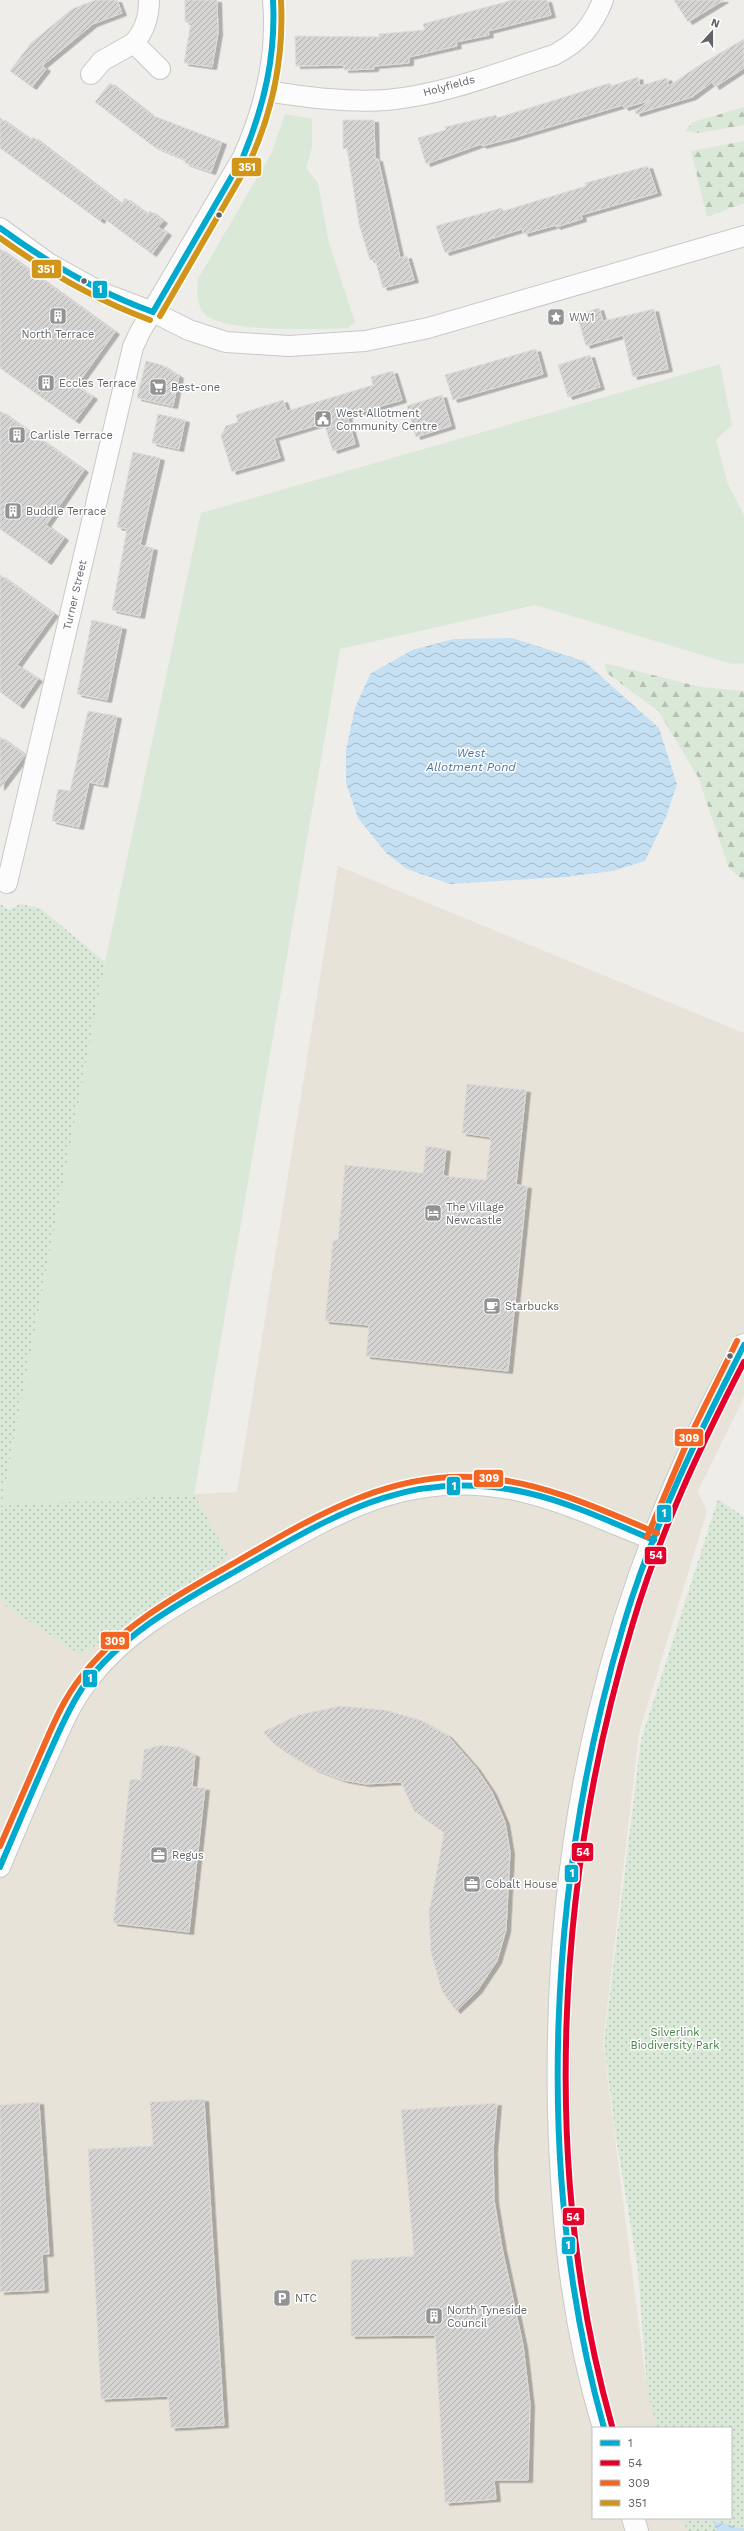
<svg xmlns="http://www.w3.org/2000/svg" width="744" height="2531" font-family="'Work Sans',sans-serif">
  <defs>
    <pattern id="forest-firs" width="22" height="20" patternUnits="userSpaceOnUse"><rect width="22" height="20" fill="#dae8d7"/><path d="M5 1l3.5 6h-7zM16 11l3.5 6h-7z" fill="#b4c0b2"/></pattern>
    <pattern id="park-dots" width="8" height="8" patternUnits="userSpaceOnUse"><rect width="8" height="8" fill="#dae8d7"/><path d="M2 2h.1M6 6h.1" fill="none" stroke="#b4c0b2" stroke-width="1.8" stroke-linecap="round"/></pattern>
    <pattern id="water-waves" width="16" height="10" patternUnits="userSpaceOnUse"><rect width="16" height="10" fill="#c5e0f2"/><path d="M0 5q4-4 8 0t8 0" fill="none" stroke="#a3b9c8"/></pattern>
    <pattern id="building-hatch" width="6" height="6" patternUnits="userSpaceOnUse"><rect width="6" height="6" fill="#d6d4d3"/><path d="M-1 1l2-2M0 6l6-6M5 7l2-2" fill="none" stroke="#b1b0af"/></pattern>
    <filter id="shadow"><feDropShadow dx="4.5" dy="2.5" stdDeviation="0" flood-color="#0004"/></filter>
  </defs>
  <rect width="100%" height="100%" fill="#efedea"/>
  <!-- commercial -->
  <path fill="#e7e3d9" d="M 338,866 L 744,1033 L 744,1397 L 698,1491 L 707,1511 L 639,1733 L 603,2043 L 647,2389 L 659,2428 L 593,2428 L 593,2518 L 686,2518 L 690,2531 L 0,2531 L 0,1505 L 237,1492 Z"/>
  <!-- green -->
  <path fill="#dae8d7" d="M 285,114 L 312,119 L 312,148 L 306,168 L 318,183 L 329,243 L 355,322 L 348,328 C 321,329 219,334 203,312 C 196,303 197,289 198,279 L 272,152 Z
    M 720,364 L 732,425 L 716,440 L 728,484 L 744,515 L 744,663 L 732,664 L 535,605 L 340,649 L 194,1495 L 1,1506 L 105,962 L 201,513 Z"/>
  <!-- forest -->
  <path fill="url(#forest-firs)" d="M 744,107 L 744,125 L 699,133 L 685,131 L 693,122 Z
    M 744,141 L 744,203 L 707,217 L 691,151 Z
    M 604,663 L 701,687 L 744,691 L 744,881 L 729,868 L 698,777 L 659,712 L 607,673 Z"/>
  <!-- park -->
  <path fill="url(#park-dots)" d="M 0,904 L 9,910 L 20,904 L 40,908 L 105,962 L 1,1506 L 194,1495 L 229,1557 L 81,1655 L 6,1606 L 0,1596 Z
    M 718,1499 L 744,1517 L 744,2531 L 688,2531 L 681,2518 L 731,2518 L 731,2428 L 657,2428 L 647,2389 L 638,2270 L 615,2131 L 604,2043 L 641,1740 Z"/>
  <!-- water -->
  <path fill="url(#water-waves)" d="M 512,638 L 584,661 L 659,728 L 677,784 L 666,817 L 645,861 L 613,871 L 565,877 L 450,884 L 407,869 L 386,853 L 358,818 L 346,783 L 346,750 L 355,708 L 370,674 L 412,650 L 454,639 Z
    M 712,2521 L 744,2529 L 744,2531 L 717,2531 Z"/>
  <!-- building -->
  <path fill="url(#building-hatch)" stroke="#dedcd9" filter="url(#shadow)" d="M 96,0 L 117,0 L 122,13 L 93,24 L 42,66 L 46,69 L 32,87 L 10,71 L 31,43 L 72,9 Z
    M 185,0 L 217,0 L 218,33 L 212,67 L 184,63 L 191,22 L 185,22 Z
    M 513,0 L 547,0 L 551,15 L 488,31 L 489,35 L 456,42 L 457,46 L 409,57 L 409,63 L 374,66 L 374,69 L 344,70 L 344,65 L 296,66 L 295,36 L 379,37 L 379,34 L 425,30 L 423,24 Z
    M 674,0 L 724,0 L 688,22 Z
    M 744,39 L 744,68 L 715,87 L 712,82 L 692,97 L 636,114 L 635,111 L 651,100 L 624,108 L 623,105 L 509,139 L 482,146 L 481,144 L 426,164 L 418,138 L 446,130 L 445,127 L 496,115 L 497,118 L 610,83 L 611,86 L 638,77 L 640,86 L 667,78 L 669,86 L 695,68 Z
    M 110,83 L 151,115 L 222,142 L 211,172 L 185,163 L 186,160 L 153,146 L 95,102 Z
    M 0,118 L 31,140 L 33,137 L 121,204 L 125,198 L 147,214 L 150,211 L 163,221 L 158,227 L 167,233 L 152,254 L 102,217 L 100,221 L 0,148 Z
    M 343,120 L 374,120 L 375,159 L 378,159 L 400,258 L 407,256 L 414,280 L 383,288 L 375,259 L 370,260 L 359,224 L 347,148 L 343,149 Z
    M 648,166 L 657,193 L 581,215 L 582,219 L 556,227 L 556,225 L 524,234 L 522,229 L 445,253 L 436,226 L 502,208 L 503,211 L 586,186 L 585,183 Z
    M 0,249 L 115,332 L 76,386 L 93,397 L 75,421 L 0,368 Z
    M 599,308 L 603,321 L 654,309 L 668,369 L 633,377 L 623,335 L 586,346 L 577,315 Z
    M 536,349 L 543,374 L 453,400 L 445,375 Z
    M 590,355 L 600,387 L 568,397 L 558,365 Z
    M 146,361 L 162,365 L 179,376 L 173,406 L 137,398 Z
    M 393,371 L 402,400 L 347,416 L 355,444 L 333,451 L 324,423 L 274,438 L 280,458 L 232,472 L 221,436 L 226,426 L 238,422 L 236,415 L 283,400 L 287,411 L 373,385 L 371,377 Z
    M 442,395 L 451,426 L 416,437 L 407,406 Z
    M 0,411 L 84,470 L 46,525 L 64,538 L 47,562 L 0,529 Z
    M 158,414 L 185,420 L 179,449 L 152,443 Z
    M 133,452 L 160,458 L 140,545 L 153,548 L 140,616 L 112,610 L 127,529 L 117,527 Z
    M 0,575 L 54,614 L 17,665 L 38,679 L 19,706 L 0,692 Z
    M 92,620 L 122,627 L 107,700 L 77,694 Z
    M 88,711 L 117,716 L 103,785 L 89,782 L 79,827 L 52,821 L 58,789 L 70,791 Z
    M 0,737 L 25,755 L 0,788 Z
    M 467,1084 L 526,1090 L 516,1185 L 527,1186 L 508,1371 L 366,1356 L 369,1325 L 325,1321 L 333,1240 L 338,1240 L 345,1165 L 423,1173 L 426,1146 L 446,1149 L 443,1176 L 486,1180 L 491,1137 L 462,1133 Z
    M 340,1706 L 385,1710 L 420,1720 L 448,1736 L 476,1768 L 492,1792 L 505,1822 L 510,1852 L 506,1930 L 497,1961 L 477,1991 L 456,2011 L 442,1991 L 431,1953 L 429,1912 L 444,1833 L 414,1811 L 401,1782 L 366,1784 L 343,1780 L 314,1769 L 290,1755 L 274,1744 L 263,1732 L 298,1715 Z
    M 160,1745 L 180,1747 L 195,1755 L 192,1787 L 205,1788 L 189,1932 L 113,1923 L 130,1779 L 141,1780 L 144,1750 Z
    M 204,2099 L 224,2425 L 171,2428 L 168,2396 L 101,2399 L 88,2149 L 153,2146 L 150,2102 Z
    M 39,2102 L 49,2254 L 42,2254 L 44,2290 L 0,2292 L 0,2105 Z
    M 497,2103 L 493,2150 L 494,2200 L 502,2248 L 523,2345 L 530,2404 L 528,2480 L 494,2480 L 496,2499 L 445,2503 L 435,2335 L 351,2336 L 351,2260 L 414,2256 L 401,2110 Z"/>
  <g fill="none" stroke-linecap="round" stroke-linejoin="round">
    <defs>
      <path id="minor" d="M 134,43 C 145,30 149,17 149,0
        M 91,74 L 102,61 L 134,43 L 160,69
        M 266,91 C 307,97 346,103 387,100 C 444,95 500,72 554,55 C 579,42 593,26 603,0
        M 0,228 L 48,263 L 100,292 L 153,312 L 189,330 L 226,342 L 289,346 L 365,341 L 428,328 L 744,236
        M 0,878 L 7,883 L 133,347 L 140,332 L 243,157 C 265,108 278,54 273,0
        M 0,1867 C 17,1827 33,1787 52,1747 C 62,1724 72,1701 88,1681 C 124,1631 184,1600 236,1571 C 333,1515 409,1463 528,1493 C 571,1504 613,1524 654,1540"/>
      <path id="tertiary" d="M 604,2428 C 572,2323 562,2221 559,2112 C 553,1836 609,1587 744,1345
        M 633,2518 L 637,2531"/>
    </defs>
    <!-- minor casing -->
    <use href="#minor" stroke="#c9c9c9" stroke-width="22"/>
    <!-- tertiary casing -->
    <use href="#tertiary" stroke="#c9c9c9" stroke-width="24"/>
    <!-- minor -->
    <use href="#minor" stroke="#fdfcfc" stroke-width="20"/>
    <!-- tertiary -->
    <use href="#tertiary" stroke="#fdfcfc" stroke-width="22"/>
    <defs>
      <path id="bus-1" d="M 0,228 C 48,263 97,292 153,312
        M 153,312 L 243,157 C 264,106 276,56 273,0
        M 0,1867 C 17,1827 34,1787 52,1747 C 61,1727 70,1706 83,1687 C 122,1634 179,1603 236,1571 C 335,1515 409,1466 528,1493 C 571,1503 613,1523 654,1540
        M 604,2428 C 532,2171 548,1878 624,1623 C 653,1526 698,1435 744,1345"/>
      <path id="bus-2" d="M 612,2426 C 540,2170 556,1879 632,1626 C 659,1534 700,1447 744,1362"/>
      <path id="bus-3" d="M 647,1537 L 689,1438 L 737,1341
        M 0,1846 C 15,1812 30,1777 45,1743 C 55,1720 65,1697 81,1677 C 121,1625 178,1595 234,1563 C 312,1518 392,1468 486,1478 C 547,1484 602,1510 657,1533"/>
      <path id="bus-4" d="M 0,238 C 47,272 96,300 150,320
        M 160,316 L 250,161 C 273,110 284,56 281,0"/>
    </defs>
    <!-- bus-1 casing -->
    <use href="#bus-1" stroke="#fff" stroke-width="9"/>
    <!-- bus-2 casing -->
    <use href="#bus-2" stroke="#fff" stroke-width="9"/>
    <!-- bus-3 casing -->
    <use href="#bus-3" stroke="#fff" stroke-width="9"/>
    <!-- bus-4 casing -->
    <use href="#bus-4" stroke="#fff" stroke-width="9"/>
    <!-- bus-1 -->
    <use href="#bus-1" stroke="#00a9ce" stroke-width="6"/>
    <!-- bus-2 -->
    <use href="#bus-2" stroke="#e4002b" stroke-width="6"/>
    <!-- bus-3 -->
    <use href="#bus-3" stroke="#f26522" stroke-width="6"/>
    <!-- bus-4 -->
    <use href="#bus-4" stroke="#d1951a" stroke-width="6"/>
  </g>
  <!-- icons -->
  <defs>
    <symbol id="building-square" viewBox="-11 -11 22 22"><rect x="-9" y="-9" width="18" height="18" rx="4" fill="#929395" stroke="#fff"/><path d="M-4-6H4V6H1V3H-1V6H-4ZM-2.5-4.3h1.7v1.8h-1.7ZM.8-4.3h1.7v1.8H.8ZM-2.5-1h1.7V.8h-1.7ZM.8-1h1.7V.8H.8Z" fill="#fff"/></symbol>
    <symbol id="sight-square" viewBox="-11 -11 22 22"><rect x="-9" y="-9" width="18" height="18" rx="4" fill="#929395" stroke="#fff"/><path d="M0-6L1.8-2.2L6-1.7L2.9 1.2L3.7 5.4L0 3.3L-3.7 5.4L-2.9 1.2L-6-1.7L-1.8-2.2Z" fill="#fff"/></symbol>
    <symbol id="supermarket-square" viewBox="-11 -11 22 22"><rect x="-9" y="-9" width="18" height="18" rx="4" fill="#929395" stroke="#fff"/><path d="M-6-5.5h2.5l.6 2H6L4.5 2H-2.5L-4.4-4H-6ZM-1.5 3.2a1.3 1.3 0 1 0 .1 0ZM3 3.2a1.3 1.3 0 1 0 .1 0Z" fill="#fff"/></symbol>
    <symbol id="civic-square" viewBox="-11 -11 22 22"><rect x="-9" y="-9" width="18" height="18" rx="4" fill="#929395" stroke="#fff"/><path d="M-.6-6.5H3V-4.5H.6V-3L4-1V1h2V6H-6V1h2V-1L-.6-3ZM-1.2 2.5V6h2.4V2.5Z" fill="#fff"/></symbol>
    <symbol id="hotel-square" viewBox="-11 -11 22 22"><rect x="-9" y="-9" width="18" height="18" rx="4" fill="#929395" stroke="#fff"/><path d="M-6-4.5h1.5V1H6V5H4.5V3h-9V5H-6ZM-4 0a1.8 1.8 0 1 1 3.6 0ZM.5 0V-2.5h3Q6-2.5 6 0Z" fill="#fff"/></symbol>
    <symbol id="cafe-square" viewBox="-11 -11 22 22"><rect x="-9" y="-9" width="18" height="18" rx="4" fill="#929395" stroke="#fff"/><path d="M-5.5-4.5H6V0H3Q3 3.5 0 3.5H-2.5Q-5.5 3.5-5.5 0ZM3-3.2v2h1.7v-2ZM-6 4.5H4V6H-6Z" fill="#fff"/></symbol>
    <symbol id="office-square" viewBox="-11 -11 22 22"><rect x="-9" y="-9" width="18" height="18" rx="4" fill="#929395" stroke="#fff"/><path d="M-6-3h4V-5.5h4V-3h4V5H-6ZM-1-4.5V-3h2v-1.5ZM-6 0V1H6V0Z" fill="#fff"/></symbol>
    <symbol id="parking-square" viewBox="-11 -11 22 22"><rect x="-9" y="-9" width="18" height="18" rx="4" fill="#929395" stroke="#fff"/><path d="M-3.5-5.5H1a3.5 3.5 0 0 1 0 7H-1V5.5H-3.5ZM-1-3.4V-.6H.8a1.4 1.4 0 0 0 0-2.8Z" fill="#fff"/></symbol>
  </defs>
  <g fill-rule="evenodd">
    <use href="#building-square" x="48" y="306" width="20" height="20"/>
    <use href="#sight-square" x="546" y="307" width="20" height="20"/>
    <use href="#building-square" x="36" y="373" width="20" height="20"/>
    <use href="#supermarket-square" x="148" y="377" width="20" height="20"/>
    <use href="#civic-square" x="313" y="409" width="20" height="20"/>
    <use href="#building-square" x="7" y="425" width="20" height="20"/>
    <use href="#building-square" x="3" y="501" width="20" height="20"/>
    <use href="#hotel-square" x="423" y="1203" width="20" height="20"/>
    <use href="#cafe-square" x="482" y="1296" width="20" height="20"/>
    <use href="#office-square" x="149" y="1845" width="20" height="20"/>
    <use href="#office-square" x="462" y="1874" width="20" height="20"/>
    <use href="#parking-square" x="272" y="2288" width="20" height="20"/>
    <use href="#building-square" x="424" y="2306" width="20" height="20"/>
  </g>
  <!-- markers -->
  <g fill="#606367" stroke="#fff" stroke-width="1.5">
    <circle cx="219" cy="215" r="3.5"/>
    <circle cx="84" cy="281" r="3.5"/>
    <circle cx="730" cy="1356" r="3.5"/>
  </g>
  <g text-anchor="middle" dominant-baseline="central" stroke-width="3" stroke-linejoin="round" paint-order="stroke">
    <!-- street labels -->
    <g font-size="11" fill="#606367" stroke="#fff">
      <text transform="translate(449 86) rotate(-15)">Holyfields</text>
      <text transform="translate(75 595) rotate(-77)">Turner Street</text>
    </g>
    <!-- poi labels -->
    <g font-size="11" fill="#606367" stroke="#fff" text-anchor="start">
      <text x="569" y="317">WW1</text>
      <text x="58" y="334" text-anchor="middle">North Terrace</text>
      <text x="59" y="383">Eccles Terrace</text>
      <text x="171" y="387">Best-one</text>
      <text x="336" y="413">West Allotment<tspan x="336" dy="13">Community Centre</tspan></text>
      <text x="30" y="435">Carlisle Terrace</text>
      <text x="26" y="511">Buddle Terrace</text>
      <text x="446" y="1207">The Village<tspan x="446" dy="13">Newcastle</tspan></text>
      <text x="505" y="1306">Starbucks</text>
      <text x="172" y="1855">Regus</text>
      <text x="485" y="1884">Cobalt House</text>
      <text x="295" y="2298">NTC</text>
      <text x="447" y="2310">North Tyneside<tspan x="447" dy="13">Council</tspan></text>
    </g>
    <!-- park labels -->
    <g font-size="11" fill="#418443" stroke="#fff">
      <text x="675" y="2032">Silverlink<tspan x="675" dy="13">Biodiversity Park</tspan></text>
    </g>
    <!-- water labels -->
    <g font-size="12" font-style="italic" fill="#4c769f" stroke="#fff">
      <text x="471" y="753">West<tspan x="471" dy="14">Allotment Pond</tspan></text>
    </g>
  </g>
  <g stroke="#fff" stroke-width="1.5">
    <rect x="231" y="157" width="31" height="20" rx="4" fill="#d1951a"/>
    <rect x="31" y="259" width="31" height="20" rx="4" fill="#d1951a"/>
    <rect x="92" y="280" width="16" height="19" rx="4" fill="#00a9ce"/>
    <rect x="674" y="1428" width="30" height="19" rx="4" fill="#f26522"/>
    <rect x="473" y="1469" width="31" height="19" rx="4" fill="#f26522"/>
    <rect x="446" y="1476" width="15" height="20" rx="4" fill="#00a9ce"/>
    <rect x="656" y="1504" width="16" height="19" rx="4" fill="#00a9ce"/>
    <rect x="644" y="1546" width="23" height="19" rx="4" fill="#e4002b"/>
    <rect x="100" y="1631" width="30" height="19" rx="4" fill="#f26522"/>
    <rect x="82" y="1669" width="16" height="19" rx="4" fill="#00a9ce"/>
    <rect x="571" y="1842" width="23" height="20" rx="4" fill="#e4002b"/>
    <rect x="564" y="1864" width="15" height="19" rx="4" fill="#00a9ce"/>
    <rect x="562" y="2207" width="23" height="19" rx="4" fill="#e4002b"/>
    <rect x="561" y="2236" width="15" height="19" rx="4" fill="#00a9ce"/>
  </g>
  <g font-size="11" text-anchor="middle" font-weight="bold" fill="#fff">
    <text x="247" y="171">351</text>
    <text x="46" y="273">351</text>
    <text x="100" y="293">1</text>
    <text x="689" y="1442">309</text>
    <text x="489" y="1482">309</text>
    <text x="454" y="1490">1</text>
    <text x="664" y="1517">1</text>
    <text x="656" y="1559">54</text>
    <text x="115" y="1645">309</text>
    <text x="90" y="1682">1</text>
    <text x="583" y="1856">54</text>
    <text x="572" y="1877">1</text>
    <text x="573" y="2221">54</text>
    <text x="568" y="2249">1</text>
  </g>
  <!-- legend -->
  <rect x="592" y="2427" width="140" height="92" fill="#ffffff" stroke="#bfc1c2"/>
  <rect x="600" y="2440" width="20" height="6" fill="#00a9ce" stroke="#bfc1c2"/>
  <text x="628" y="2447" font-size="12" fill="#606367">1</text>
  <rect x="600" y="2460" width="20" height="6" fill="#e4002b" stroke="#bfc1c2"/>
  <text x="628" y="2467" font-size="12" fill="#606367">54</text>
  <rect x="600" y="2480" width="20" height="6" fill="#f26522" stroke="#bfc1c2"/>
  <text x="628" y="2487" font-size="12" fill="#606367">309</text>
  <rect x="600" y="2500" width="20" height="6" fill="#d1951a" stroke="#bfc1c2"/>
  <text x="628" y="2507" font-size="12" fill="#606367">351</text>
  <!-- north arrow -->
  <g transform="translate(712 32) rotate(21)" stroke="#ffffff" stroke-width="3" paint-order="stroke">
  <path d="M0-3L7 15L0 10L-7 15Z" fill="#606367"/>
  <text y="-6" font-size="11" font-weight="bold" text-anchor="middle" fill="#606367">N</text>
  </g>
</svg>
